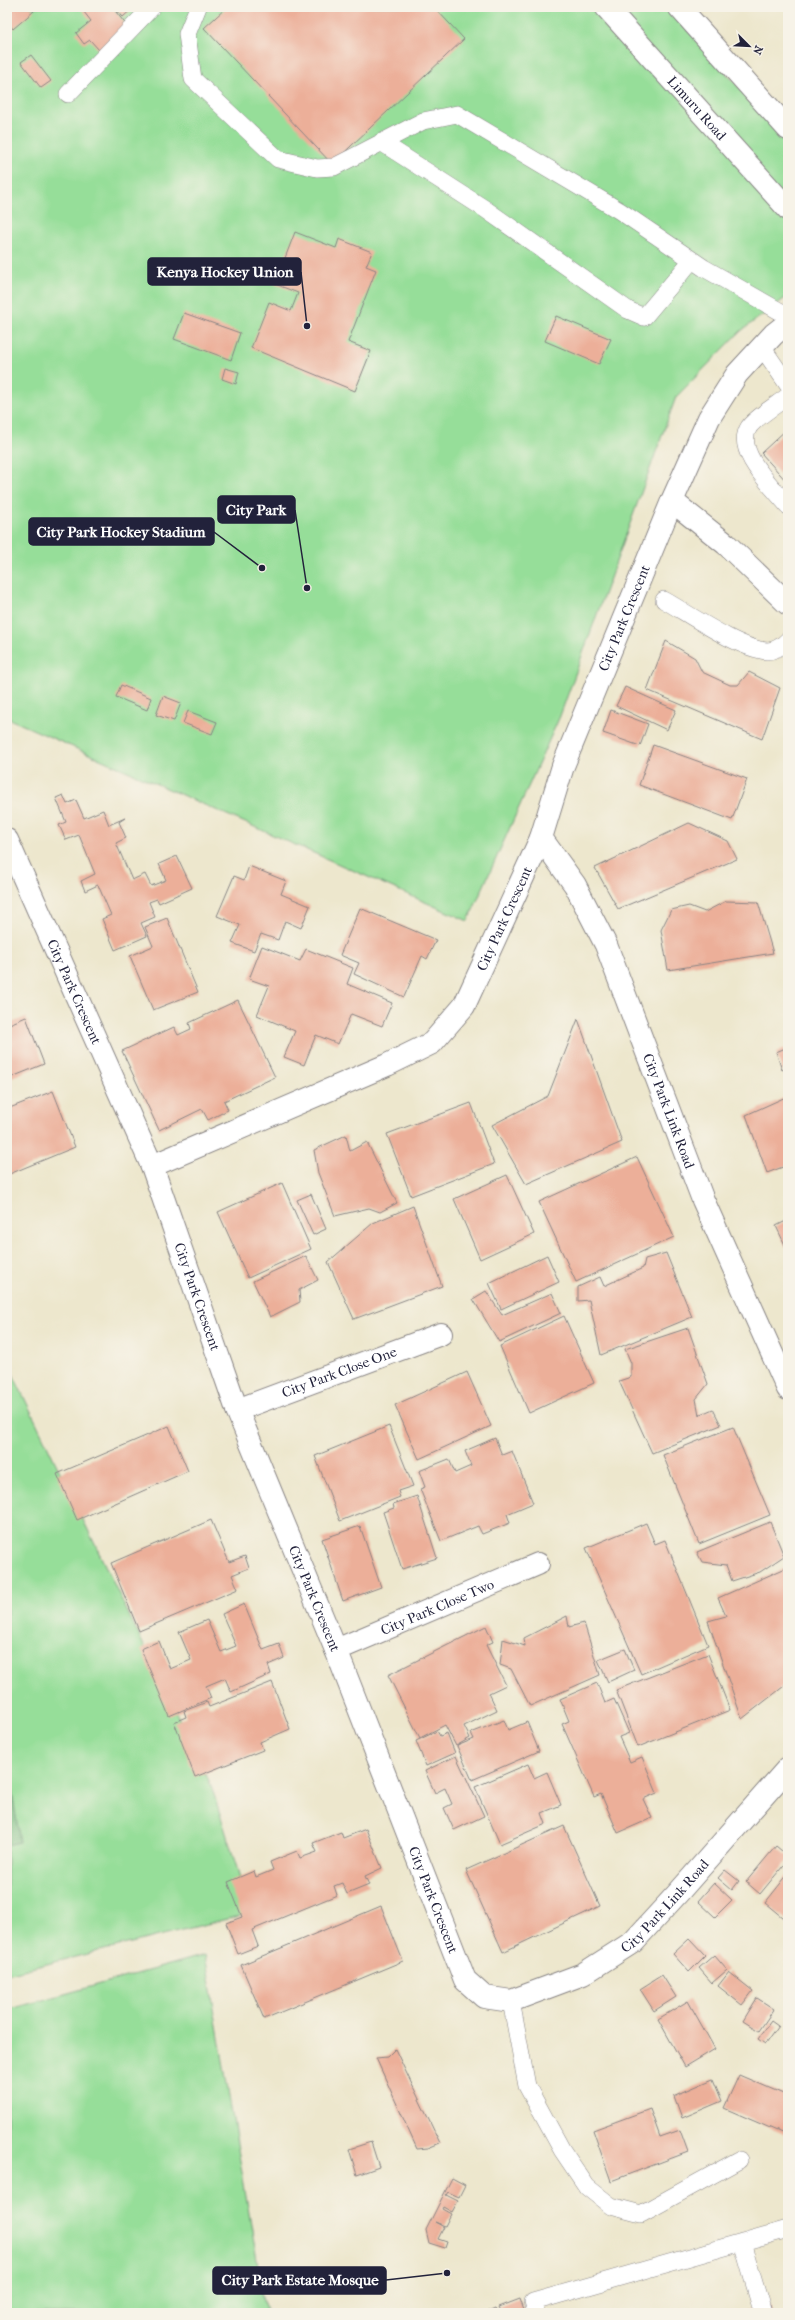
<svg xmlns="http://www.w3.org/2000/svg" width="795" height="2320" font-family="'IM FELL French Canon',serif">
  <rect width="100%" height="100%" fill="#f7f3e8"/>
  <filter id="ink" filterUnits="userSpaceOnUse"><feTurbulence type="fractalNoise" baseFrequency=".025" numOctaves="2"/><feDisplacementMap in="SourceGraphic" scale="8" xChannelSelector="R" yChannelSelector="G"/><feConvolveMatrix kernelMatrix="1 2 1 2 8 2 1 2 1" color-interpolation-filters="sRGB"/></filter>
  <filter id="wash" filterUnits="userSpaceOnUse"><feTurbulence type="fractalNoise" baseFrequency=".012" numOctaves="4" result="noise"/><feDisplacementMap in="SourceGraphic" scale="16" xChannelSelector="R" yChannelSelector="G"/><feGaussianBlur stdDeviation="0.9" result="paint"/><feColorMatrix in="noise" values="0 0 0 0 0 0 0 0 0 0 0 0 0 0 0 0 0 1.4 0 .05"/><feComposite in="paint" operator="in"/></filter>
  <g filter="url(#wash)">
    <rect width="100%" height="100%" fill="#ede7cd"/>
    <!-- green -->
    <path fill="#96de99" stroke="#5c806a" d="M 7,7 L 667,7 L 788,142 L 788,296 L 741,331 L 676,397 L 560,716 L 468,921 L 7,718 Z
      M 7,1362 L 211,1785 L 251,1913 L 7,1974 Z
      M 205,1955 L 266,2313 L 7,2313 L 7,2010 Z"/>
    <!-- forest -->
    <path fill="#78bd81" stroke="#4d705e" d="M 7,1758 L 20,1842 L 7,1845 Z"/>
    <g id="blocks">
      <!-- building -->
      <path fill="#ecaf99" d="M 7,7 L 31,7 L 34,11 L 13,29 L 7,22 Z
        M 80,7 L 112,7 L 128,27 L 99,50 L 90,40 L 84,44 L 76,33 L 91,21 Z
        M 114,7 L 134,7 L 123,17 Z
        M 227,7 L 434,7 L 464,39 L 332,164 L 204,28 Z
        M 31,55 L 51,81 L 41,88 L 21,62 Z
        M 7,152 L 12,155 L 7,165 Z
        M 295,232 L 336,248 L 339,239 L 372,252 L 366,266 L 376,270 L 348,342 L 371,351 L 355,391 L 251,348 L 269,302 L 291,311 L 298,293 L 275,284 Z
        M 184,313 L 240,333 L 231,360 L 174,339 Z
        M 556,316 L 611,339 L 599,364 L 545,341 Z
        M 225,368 L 239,372 L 236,384 L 222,379 Z
        M 788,428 L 788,483 L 761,453 Z
        M 666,641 L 695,658 L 702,672 L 730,685 L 738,685 L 749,672 L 780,688 L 762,739 L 647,690 Z
        M 121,685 L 151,698 L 147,710 L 116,697 Z
        M 625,687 L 676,710 L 667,730 L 616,706 Z
        M 163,696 L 181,703 L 174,721 L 156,715 Z
        M 611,710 L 648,724 L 640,746 L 603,733 Z
        M 188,711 L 217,722 L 212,734 L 183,723 Z
        M 653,745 L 747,779 L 732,820 L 639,785 Z
        M 63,795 L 67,804 L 76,800 L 84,818 L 103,810 L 109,825 L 125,818 L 119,822 L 126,838 L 116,843 L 132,880 L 145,874 L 151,886 L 166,880 L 159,864 L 177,856 L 192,888 L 159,903 L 157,899 L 149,902 L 155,917 L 141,923 L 147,936 L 115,950 L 102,919 L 111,915 L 98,885 L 85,891 L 81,881 L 95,874 L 79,835 L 66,840 L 59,825 L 66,822 L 56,798 Z
        M 689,823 L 728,841 L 737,859 L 618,909 L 595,868 Z
        M 249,866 L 286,881 L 281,894 L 310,906 L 301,928 L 285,921 L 278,940 L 261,934 L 254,951 L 232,943 L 240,925 L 217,916 L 234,876 L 244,880 Z
        M 726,901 L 758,902 L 773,953 L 668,970 L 661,930 L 671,910 L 689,906 L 705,912 Z
        M 360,908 L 436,940 L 427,959 L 422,956 L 404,997 L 354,974 L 359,963 L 340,955 Z
        M 167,918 L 198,992 L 153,1010 L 130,956 L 153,946 L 145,927 Z
        M 262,946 L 300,961 L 306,949 L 353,968 L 347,984 L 392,1003 L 382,1026 L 351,1014 L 338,1044 L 316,1035 L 304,1065 L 284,1057 L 295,1031 L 257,1015 L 269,986 L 249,979 Z
        M 238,1000 L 275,1077 L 224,1101 L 228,1110 L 208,1120 L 202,1109 L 159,1130 L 122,1051 L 174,1027 L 178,1035 L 191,1029 L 189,1023 Z
        M 26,1017 L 44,1064 L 7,1079 L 7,1025 Z
        M 578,1019 L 622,1142 L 526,1184 L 492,1125 L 548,1096 Z
        M 788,1047 L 788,1067 L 782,1070 L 776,1052 Z
        M 53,1091 L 75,1147 L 7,1175 L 7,1109 Z
        M 788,1096 L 788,1165 L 767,1173 L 746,1115 Z
        M 471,1103 L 494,1164 L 411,1196 L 387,1134 Z
        M 346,1135 L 350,1151 L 367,1142 L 397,1203 L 380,1212 L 369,1208 L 335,1216 L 318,1173 L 314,1150 Z
        M 637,1157 L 674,1237 L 576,1282 L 539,1202 Z
        M 507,1175 L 534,1234 L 480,1259 L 454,1199 Z
        M 282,1183 L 311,1249 L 248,1278 L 218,1212 Z
        M 311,1194 L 326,1229 L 313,1235 L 297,1200 Z
        M 413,1206 L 442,1286 L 354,1319 L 328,1262 L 373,1223 Z
        M 788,1220 L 788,1246 L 786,1247 L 776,1226 Z
        M 666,1253 L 692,1317 L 601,1355 L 589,1300 L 578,1301 L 578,1287 L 600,1277 L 604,1286 L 643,1268 L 645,1259 Z
        M 547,1255 L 559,1282 L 501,1309 L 489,1283 Z
        M 306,1256 L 318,1280 L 299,1290 L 300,1302 L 270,1317 L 253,1281 Z
        M 486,1291 L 502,1315 L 552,1293 L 561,1313 L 499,1342 L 473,1299 Z
        M 564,1316 L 594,1383 L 529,1413 L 500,1346 Z
        M 688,1328 L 708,1384 L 696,1399 L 699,1415 L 713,1409 L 721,1425 L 652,1453 L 619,1381 L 631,1377 L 631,1363 L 625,1349 Z
        M 467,1372 L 491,1426 L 419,1459 L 395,1405 Z
        M 169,1426 L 188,1471 L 77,1520 L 57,1474 Z
        M 389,1426 L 413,1486 L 398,1491 L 400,1497 L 340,1521 L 315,1456 Z
        M 733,1427 L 770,1515 L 699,1544 L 663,1455 Z
        M 495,1438 L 502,1455 L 512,1451 L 533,1503 L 507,1514 L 510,1523 L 482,1534 L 478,1526 L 441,1541 L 420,1489 L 425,1487 L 419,1471 L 449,1459 L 455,1473 L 471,1466 L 465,1451 Z
        M 417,1496 L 437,1558 L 402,1569 L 383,1512 L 394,1508 L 393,1504 Z
        M 211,1520 L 229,1562 L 245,1556 L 249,1568 L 232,1575 L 238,1589 L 139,1631 L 111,1563 Z
        M 770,1522 L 784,1556 L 760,1572 L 732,1581 L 726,1565 L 702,1562 L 697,1552 Z
        M 646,1523 L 655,1544 L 665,1540 L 708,1645 L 641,1674 L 586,1548 Z
        M 360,1526 L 381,1587 L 343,1601 L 322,1539 Z
        M 788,1567 L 788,1683 L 742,1719 L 708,1621 L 726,1616 L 718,1598 Z
        M 244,1604 L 263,1650 L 279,1644 L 284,1658 L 268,1665 L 271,1674 L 231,1692 L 225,1678 L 206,1686 L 211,1698 L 169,1716 L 141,1649 L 159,1641 L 170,1669 L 191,1660 L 179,1632 L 207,1620 L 221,1652 L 236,1646 L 222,1614 Z
        M 567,1616 L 569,1627 L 584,1623 L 600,1675 L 530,1706 L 511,1669 L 500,1665 L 503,1639 L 525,1646 L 524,1638 Z
        M 486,1626 L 493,1642 L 486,1645 L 506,1685 L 489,1693 L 497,1710 L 464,1726 L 470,1738 L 456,1746 L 445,1725 L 420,1738 L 388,1675 Z
        M 625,1649 L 634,1670 L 608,1682 L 598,1660 Z
        M 708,1654 L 730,1710 L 638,1747 L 616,1690 Z
        M 272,1682 L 290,1729 L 260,1742 L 263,1750 L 195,1777 L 174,1722 L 186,1717 L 184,1711 L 207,1702 L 209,1707 Z
        M 597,1683 L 605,1703 L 614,1699 L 629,1733 L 619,1737 L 630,1762 L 642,1757 L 657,1793 L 643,1799 L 652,1818 L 618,1833 L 601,1794 L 594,1797 L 562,1724 L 569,1721 L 560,1699 Z
        M 504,1720 L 508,1730 L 527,1722 L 539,1751 L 472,1780 L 457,1746 L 474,1739 L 471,1733 Z
        M 437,1731 L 440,1736 L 447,1733 L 455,1753 L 426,1766 L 416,1741 Z
        M 456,1756 L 484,1816 L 454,1830 L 444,1808 L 452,1804 L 445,1788 L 435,1793 L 425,1771 Z
        M 528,1764 L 534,1778 L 547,1772 L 561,1805 L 542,1813 L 546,1824 L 500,1844 L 475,1787 Z
        M 564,1826 L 600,1906 L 503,1952 L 466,1870 Z
        M 366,1829 L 382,1868 L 365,1876 L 369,1885 L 347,1894 L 342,1883 L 334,1886 L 337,1895 L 252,1930 L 258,1946 L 238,1954 L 226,1923 L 242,1917 L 228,1882 L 254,1871 L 256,1877 L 273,1870 L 270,1862 L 297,1851 L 300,1858 L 317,1852 L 313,1843 L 341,1832 L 343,1838 Z
        M 776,1846 L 788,1856 L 788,1860 L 760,1894 L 746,1882 Z
        M 725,1870 L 739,1881 L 732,1890 L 718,1878 Z
        M 788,1874 L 788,1922 L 765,1903 Z
        M 714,1883 L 732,1900 L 715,1917 L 698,1901 Z
        M 381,1906 L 403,1961 L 264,2019 L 241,1965 Z
        M 689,1939 L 705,1956 L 689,1972 L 673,1954 Z
        M 714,1955 L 727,1970 L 712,1983 L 699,1968 Z
        M 729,1972 L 753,1991 L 742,2005 L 718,1986 Z
        M 662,1975 L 676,1997 L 654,2011 L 640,1989 Z
        M 757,1998 L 774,2009 L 759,2031 L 743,2021 Z
        M 688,2001 L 715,2049 L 685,2067 L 658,2019 Z
        M 771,2021 L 778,2026 L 765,2044 L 758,2039 Z
        M 395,2049 L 440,2143 L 428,2148 L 417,2149 L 376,2058 L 387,2057 Z
        M 739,2075 L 788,2096 L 788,2124 L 784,2134 L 724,2108 Z
        M 713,2079 L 722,2101 L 682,2118 L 674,2096 Z
        M 650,2109 L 660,2137 L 680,2130 L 688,2152 L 611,2181 L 593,2130 Z
        M 371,2142 L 379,2167 L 357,2175 L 349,2149 Z
        M 452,2178 L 465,2185 L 459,2197 L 448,2192 L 446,2195 L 458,2201 L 452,2212 L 443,2207 L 442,2209 L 451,2214 L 445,2226 L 435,2222 L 444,2227 L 438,2239 L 447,2242 L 445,2248 L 429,2243 L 426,2230 Z
        M 520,2299 L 525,2313 L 502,2313 L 499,2307 Z
        M 770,2305 L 772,2313 L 739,2313 L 739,2312 Z
        M 496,2308 L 499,2313 L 485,2313 Z"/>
    </g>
  </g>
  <g filter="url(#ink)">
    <use href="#blocks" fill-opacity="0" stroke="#888484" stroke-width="1"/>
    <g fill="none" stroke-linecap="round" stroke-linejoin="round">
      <defs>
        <path id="lane" d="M 198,7 L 187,34 L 193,79 L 278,159 L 317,168 L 334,167 L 423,121 L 457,114 L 620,211 L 704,268 L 788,316
          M 68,94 L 152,7
          M 381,142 L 485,209 L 628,310 L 644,317 L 692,260
          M 762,347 L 788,385
          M 788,396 C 778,404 756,417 749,427 C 733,451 774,488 788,506
          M 664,600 C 689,614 739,649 767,651 C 775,651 782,646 788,640
          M 511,2001 L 527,2086 L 562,2150 L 587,2187 L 611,2206 L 641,2214 L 739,2160
          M 742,2242 L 763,2313
          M 536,2313 L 533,2302 L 788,2229"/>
        <g id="street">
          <path d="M 672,501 L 726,544 L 788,604"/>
          <path id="s1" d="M 541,838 L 575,885 L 606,945 L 703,1200 L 788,1389"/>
          <path id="s2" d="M 7,840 L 152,1166 L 237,1410 L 336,1650 L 465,1980 L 484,1997 L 511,2001 L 583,1974 L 633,1942 L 678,1893 L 788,1768"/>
          <path id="s3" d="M 152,1166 L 387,1065 L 432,1043 L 464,1006 L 541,838 L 563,766 L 672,501 L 709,418 L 737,374 L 774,334 L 788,323"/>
          <path id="s4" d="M 237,1410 L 441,1334"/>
          <path id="s5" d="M 336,1650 L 538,1564"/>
        </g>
        <g id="secondary">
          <path id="s6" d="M 606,7 L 788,209"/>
          <path d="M 679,7 L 788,129"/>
        </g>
      </defs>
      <!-- lane casing -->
      <use href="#lane" stroke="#888484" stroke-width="18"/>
      <!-- street casing -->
      <use href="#street" stroke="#888484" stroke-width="24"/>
      <!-- secondary casing -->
      <use href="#secondary" stroke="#888484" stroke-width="24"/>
      <!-- lane -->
      <use href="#lane" stroke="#fff" stroke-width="17"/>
      <!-- street -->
      <use href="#street" stroke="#fff" stroke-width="22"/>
      <!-- secondary -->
      <use href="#secondary" stroke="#fff" stroke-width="22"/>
    </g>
  </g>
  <g text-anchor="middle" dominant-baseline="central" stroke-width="3" stroke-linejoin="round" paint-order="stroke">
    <!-- street labels -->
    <g font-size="14" fill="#22223b" stroke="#f7f3e8">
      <text stroke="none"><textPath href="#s6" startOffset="136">Limuru Road</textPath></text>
      <text stroke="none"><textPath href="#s3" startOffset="775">City Park Crescent</textPath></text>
      <text stroke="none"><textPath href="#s3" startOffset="451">City Park Crescent</textPath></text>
      <text stroke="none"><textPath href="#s2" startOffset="166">City Park Crescent</textPath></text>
      <text stroke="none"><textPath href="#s1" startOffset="303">City Park Link Road</textPath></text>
      <text stroke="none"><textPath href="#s2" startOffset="495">City Park Crescent</textPath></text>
      <text stroke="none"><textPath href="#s4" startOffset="109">City Park Close One</textPath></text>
      <text stroke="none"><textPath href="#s2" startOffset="819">City Park Crescent</textPath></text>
      <text stroke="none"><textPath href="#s5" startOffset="110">City Park Close Two</textPath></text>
      <text stroke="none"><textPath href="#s2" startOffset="1143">City Park Crescent</textPath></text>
      <text stroke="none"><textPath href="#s2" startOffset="1466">City Park Link Road</textPath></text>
    </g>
  </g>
  <!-- callouts -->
  <path fill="none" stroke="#22223b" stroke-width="1.5" d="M307 326L301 272M307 588L295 510M262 568L214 532M447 2273L386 2280"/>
  <g fill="#22223b" stroke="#f7f3e8" stroke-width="1.5">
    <circle cx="307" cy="326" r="4"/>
    <circle cx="307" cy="588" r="4"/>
    <circle cx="262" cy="568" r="4"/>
    <circle cx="447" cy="2273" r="4"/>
  </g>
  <g fill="#22223b" stroke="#22223b" stroke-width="1.5">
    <rect x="148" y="258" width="153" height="27" rx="4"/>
    <rect x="218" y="496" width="77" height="27" rx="4"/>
    <rect x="29" y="518" width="185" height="27" rx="4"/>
    <rect x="213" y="2267" width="173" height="27" rx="4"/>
  </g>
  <g font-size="15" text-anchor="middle" font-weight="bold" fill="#fff">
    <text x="225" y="277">Kenya Hockey Union</text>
    <text x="256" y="515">City Park</text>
    <text x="121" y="537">City Park Hockey Stadium</text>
    <text x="300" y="2285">City Park Estate Mosque</text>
  </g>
  <!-- margin -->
  <rect width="795" height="2320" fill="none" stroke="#f7f3e8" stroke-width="24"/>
  <!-- north arrow -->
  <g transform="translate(749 46) rotate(114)" stroke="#f7f3e8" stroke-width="3" paint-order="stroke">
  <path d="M0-3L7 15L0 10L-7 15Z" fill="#22223b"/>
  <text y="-6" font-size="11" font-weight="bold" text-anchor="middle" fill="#22223b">N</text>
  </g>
</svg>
